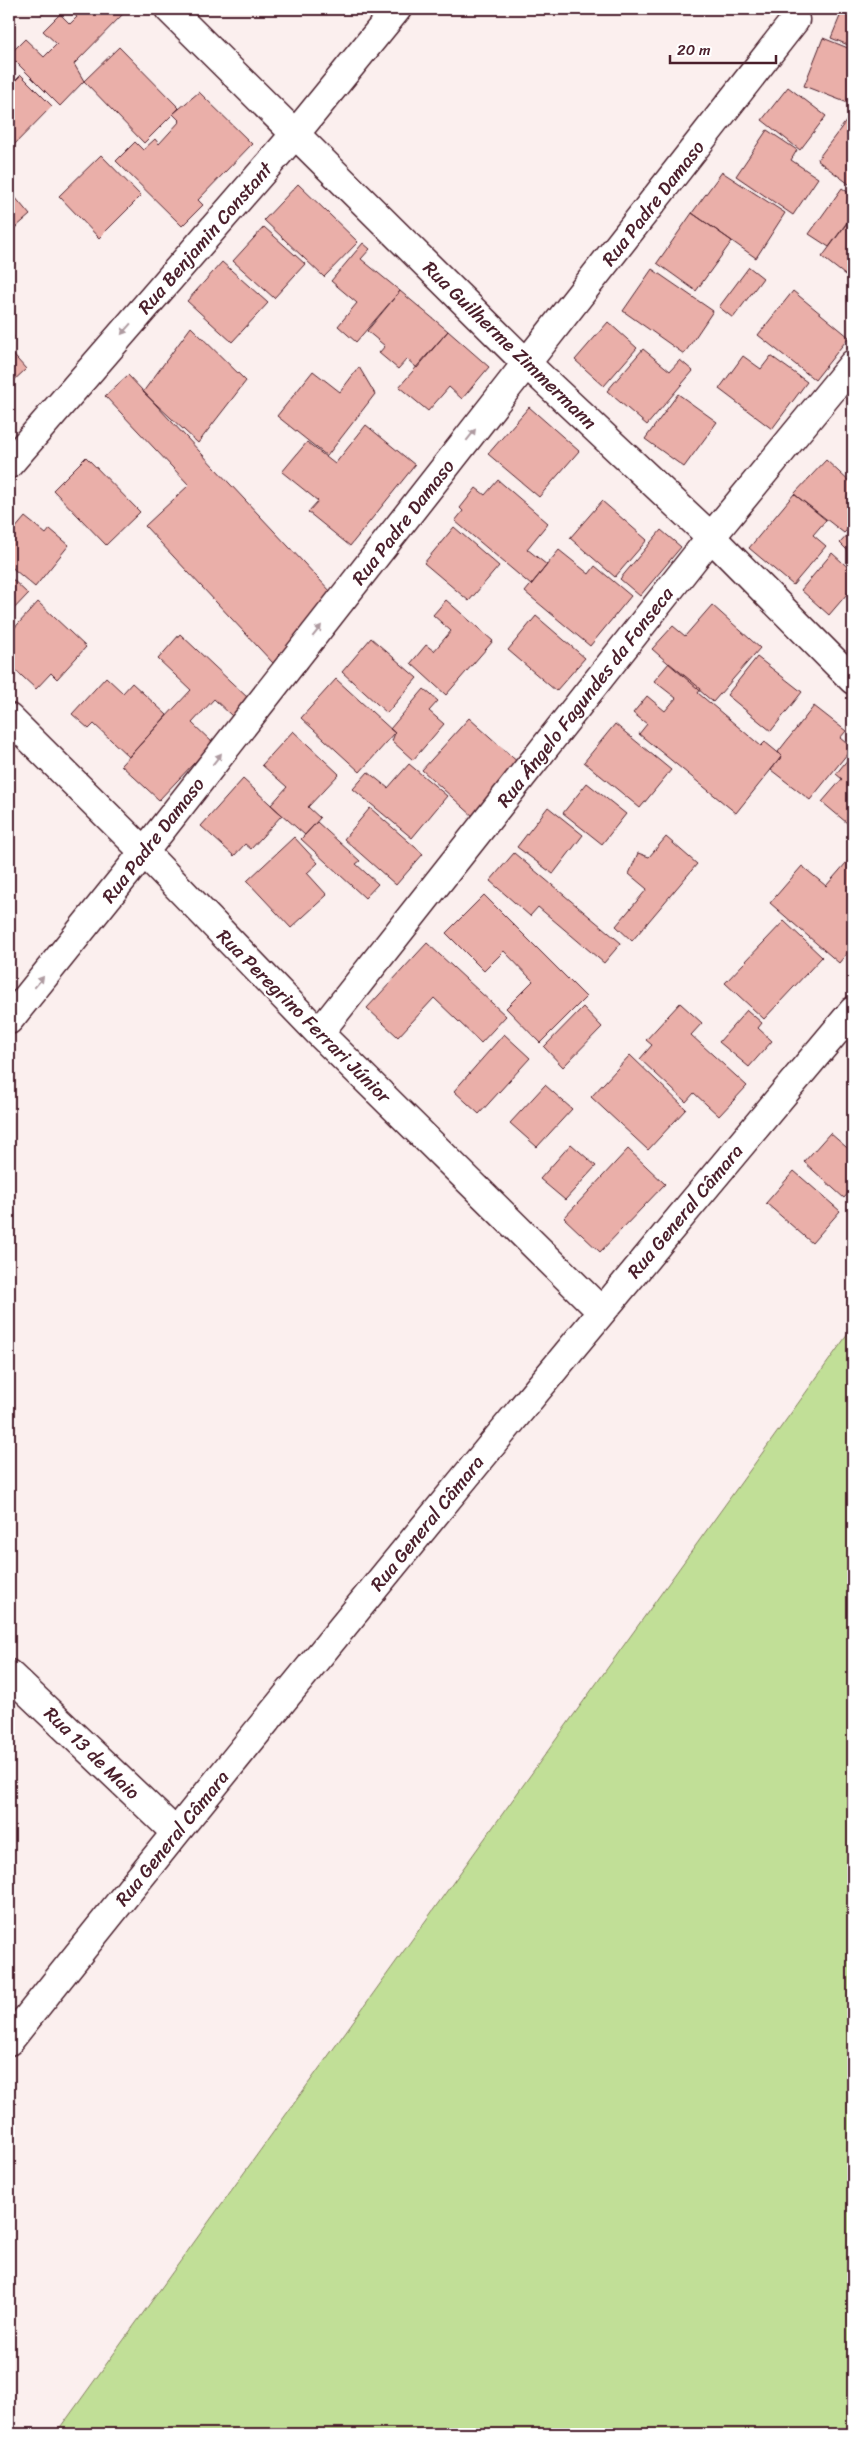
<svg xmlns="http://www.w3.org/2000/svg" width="862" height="2443" font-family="Sriracha,sans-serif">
  <rect width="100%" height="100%" fill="#fbefee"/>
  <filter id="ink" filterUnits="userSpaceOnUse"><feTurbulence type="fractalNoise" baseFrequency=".02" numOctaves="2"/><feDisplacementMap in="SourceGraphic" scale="10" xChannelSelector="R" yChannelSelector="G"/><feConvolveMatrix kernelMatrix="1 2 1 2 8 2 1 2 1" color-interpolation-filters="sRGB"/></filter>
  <g filter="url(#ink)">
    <!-- green -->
    <path fill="#c1df97" stroke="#867f61" d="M 853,1327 L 853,2434 L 56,2434 Z"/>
    <!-- building -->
    <path fill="#eaafa9" stroke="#4a1f2b" d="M 37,9 L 49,9 L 43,14 Z
      M 68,9 L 123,9 L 126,11 L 74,64 L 84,81 L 60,106 L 9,55 L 25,39 L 44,57 L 57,44 L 43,31 L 60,14 L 70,24 L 77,17 Z
      M 843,9 L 853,9 L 853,47 L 831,38 Z
      M 823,38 L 853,50 L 853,105 L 804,86 Z
      M 119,47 L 179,108 L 144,143 L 84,81 Z
      M 21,75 L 52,106 L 9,150 L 9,87 Z
      M 788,87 L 826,116 L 800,150 L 762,120 Z
      M 199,92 L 252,144 L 198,200 L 203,205 L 182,226 L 116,161 L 135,142 L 143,150 L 155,139 L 159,144 L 180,121 L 173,114 Z
      M 853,112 L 853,187 L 817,160 Z
      M 767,130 L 797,150 L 791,160 L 818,178 L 793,215 L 736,176 Z
      M 101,155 L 141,196 L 99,238 L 59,196 Z
      M 722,172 L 785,213 L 756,258 L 692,213 Z
      M 298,184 L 358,242 L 324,277 L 264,220 Z
      M 842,188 L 853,196 L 853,214 L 829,247 L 809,234 Z
      M 9,190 L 30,215 L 9,233 Z
      M 692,213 L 732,241 L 696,291 L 657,263 Z
      M 853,215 L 853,281 L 822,257 Z
      M 264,227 L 305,264 L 274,298 L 233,261 Z
      M 363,243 L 370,249 L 361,259 L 400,291 L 356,342 L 338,326 L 357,303 L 331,281 Z
      M 222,262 L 268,303 L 232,342 L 187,301 Z
      M 749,267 L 763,278 L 733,318 L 719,307 Z
      M 652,269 L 713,311 L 684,354 L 623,311 Z
      M 400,291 L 448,331 L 417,368 L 407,359 L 398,369 L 379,353 L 385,346 L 367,331 Z
      M 793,291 L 849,337 L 815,380 L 758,335 Z
      M 608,322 L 637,348 L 604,386 L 575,360 Z
      M 191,327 L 246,381 L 198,443 L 143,392 Z
      M 9,331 L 14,337 L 9,341 Z
      M 448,331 L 489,367 L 462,399 L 449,387 L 428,411 L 399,387 Z
      M 643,349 L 670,371 L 680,360 L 693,371 L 647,425 L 607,391 Z
      M 9,350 L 26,369 L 9,385 Z
      M 743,356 L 761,369 L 771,356 L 807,382 L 772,429 L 719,389 Z
      M 359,367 L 375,394 L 327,456 L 277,416 L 313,371 L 340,392 Z
      M 128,375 L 332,593 L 273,663 L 145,526 L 189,485 L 105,396 Z
      M 678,394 L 717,422 L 684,467 L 645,439 Z
      M 529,407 L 579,451 L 539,497 L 488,454 Z
      M 366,425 L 415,465 L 350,546 L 308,512 L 318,501 L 282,472 L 307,442 L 335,464 Z
      M 86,457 L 140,512 L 106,545 L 53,490 Z
      M 826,460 L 853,485 L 853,524 L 844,533 L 794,494 Z
      M 498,480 L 548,523 L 527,549 L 547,565 L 531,585 L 455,521 L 463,511 L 460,508 L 476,488 L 485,495 Z
      M 794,494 L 826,520 L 813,535 L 826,546 L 793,585 L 749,548 Z
      M 602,501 L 647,540 L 615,577 L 570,538 Z
      M 25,517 L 46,534 L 50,529 L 69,545 L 35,587 L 9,565 L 9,536 Z
      M 454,527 L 499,566 L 469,601 L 424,563 Z
      M 853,529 L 853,556 L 840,543 Z
      M 661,530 L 681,547 L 640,596 L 620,579 Z
      M 559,550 L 589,574 L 595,566 L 631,596 L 590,646 L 525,592 Z
      M 832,553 L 853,572 L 853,587 L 829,615 L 801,590 Z
      M 9,576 L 28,594 L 9,614 Z
      M 446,600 L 493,641 L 446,695 L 411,663 L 426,645 L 434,651 L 451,631 L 433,615 Z
      M 38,602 L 86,647 L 57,679 L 51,673 L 36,689 L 9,664 L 9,634 Z
      M 712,605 L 760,648 L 713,702 L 652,649 L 673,626 L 685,636 Z
      M 536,616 L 585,658 L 556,691 L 508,650 Z
      M 180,634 L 248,698 L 232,716 L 214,699 L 192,723 L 213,743 L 159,800 L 121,765 L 191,690 L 158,659 Z
      M 371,638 L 417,678 L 387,713 L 342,672 Z
      M 757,657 L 802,692 L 771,731 L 727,695 Z
      M 669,663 L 701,689 L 698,693 L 761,746 L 765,742 L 782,756 L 736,813 L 639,734 L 647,724 L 633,713 L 647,696 L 665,711 L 676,698 L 654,681 Z
      M 106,677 L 123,693 L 132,683 L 167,715 L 129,757 L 94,724 L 89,729 L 72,714 Z
      M 336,679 L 395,733 L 360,772 L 301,718 Z
      M 424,689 L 438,701 L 429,711 L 444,724 L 413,760 L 392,741 L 395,733 L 390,729 Z
      M 814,706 L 846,731 L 840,738 L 852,748 L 810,800 L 771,770 L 782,756 L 778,752 Z
      M 469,718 L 521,765 L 474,817 L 422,770 Z
      M 615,724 L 671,770 L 640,808 L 584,762 Z
      M 293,731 L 339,774 L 308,807 L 320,818 L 305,835 L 271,805 L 287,787 L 262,765 Z
      M 853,753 L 853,828 L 822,802 L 842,779 L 836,774 Z
      M 409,764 L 447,796 L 412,838 L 353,789 L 368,772 L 388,788 Z
      M 243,779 L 282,815 L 251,849 L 245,844 L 234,856 L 201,826 Z
      M 587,783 L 626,814 L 602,844 L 563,813 Z
      M 548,807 L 583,835 L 553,874 L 517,847 Z
      M 370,808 L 423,854 L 396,885 L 344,839 Z
      M 317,822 L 360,861 L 356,864 L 378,884 L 365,898 L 301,839 Z
      M 294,837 L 318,863 L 307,873 L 327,895 L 291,928 L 247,881 Z
      M 666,837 L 697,864 L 632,941 L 616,926 L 647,889 L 629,874 L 638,853 L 649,857 Z
      M 514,853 L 621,943 L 604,963 L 538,907 L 530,916 L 490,881 Z
      M 853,855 L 853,946 L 839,963 L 770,903 L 802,866 L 826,886 Z
      M 484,895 L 586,997 L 540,1043 L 506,1008 L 533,981 L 504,951 L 484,971 L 446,933 Z
      M 784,921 L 822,957 L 764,1019 L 725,983 Z
      M 427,943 L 506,1016 L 481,1043 L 434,998 L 398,1037 L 367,1008 Z
      M 680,1003 L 702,1023 L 691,1035 L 747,1086 L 719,1116 L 694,1093 L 686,1102 L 640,1059 L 652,1045 L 646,1040 Z
      M 583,1007 L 602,1027 L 563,1067 L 544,1047 Z
      M 747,1010 L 762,1023 L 758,1028 L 772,1041 L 749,1067 L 719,1042 Z
      M 504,1034 L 530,1058 L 479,1114 L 454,1091 Z
      M 630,1055 L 686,1109 L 648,1150 L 591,1097 Z
      M 853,1072 L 853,1082 L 848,1078 Z
      M 545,1085 L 572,1109 L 537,1147 L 510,1123 Z
      M 830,1133 L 853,1153 L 853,1188 L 844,1198 L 804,1162 Z
      M 571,1144 L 596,1166 L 565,1200 L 540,1179 Z
      M 628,1149 L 665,1184 L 600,1252 L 564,1218 Z
      M 794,1171 L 840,1211 L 812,1243 L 766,1203 Z"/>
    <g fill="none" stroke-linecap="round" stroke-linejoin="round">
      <defs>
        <path id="minor" d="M 169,9 L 527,364 L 711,537 L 853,680
          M 9,464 L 296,133 L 397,9
          M 9,718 L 144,852 L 319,1033 L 601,1311
          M 9,1020 L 144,852 L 795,20
          M 319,1033 L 711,537 L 853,364
          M 9,1674 L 175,1832
          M 9,2041 C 285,1694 567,1351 853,1011"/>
      </defs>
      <!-- minor casing -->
      <use href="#minor" stroke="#4a1f2b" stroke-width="31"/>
      <!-- minor -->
      <use href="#minor" stroke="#fff" stroke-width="28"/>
    </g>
    <!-- one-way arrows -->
    <defs><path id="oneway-solid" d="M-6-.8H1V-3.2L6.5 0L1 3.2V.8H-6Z" transform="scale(1.25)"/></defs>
    <g fill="#ae9aa0">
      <use href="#oneway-solid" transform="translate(126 329) rotate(131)"/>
      <use href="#oneway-solid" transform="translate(471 435) rotate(-52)"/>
      <use href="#oneway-solid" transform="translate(317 631) rotate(-52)"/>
      <use href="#oneway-solid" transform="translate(217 759) rotate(-52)"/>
      <use href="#oneway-solid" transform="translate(39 982) rotate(-51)"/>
    </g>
  </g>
  <g text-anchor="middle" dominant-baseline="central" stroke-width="4" stroke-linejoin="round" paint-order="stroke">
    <!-- street labels -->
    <g font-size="19" fill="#4a1f2b" stroke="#fff">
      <text transform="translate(653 203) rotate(-52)">Rua Padre Damaso</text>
      <text transform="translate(205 238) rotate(-49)">Rua Benjamin Constant</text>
      <text transform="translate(510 345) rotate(44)">Rua Guilherme Zimmermann</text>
      <text transform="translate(403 522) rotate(-52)">Rua Padre Damaso</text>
      <text transform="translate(585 697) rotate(-52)">Rua Ângelo Fagundes da Fonseca</text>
      <text transform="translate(153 840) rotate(-52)">Rua Padre Damaso</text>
      <text transform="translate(304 1016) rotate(45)">Rua Peregrino Ferrari Júnior</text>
      <text transform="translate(685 1211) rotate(-50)">Rua General Câmara</text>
      <text transform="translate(427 1523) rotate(-51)">Rua General Câmara</text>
      <text transform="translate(92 1753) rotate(44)">Rua 13 de Maio</text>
      <text transform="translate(172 1838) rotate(-51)">Rua General Câmara</text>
    </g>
  </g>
  <!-- margin -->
  <rect width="862" height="2443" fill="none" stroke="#fff" stroke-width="30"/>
  <rect x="15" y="15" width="832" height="2413" fill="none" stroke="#4a1f2b" stroke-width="2" filter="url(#ink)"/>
  <!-- scale -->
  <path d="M670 55v8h106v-8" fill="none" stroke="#4a1f2b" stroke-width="2.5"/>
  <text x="677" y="55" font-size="15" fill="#4a1f2b" stroke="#ffffff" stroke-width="4" paint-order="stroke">20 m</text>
</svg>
